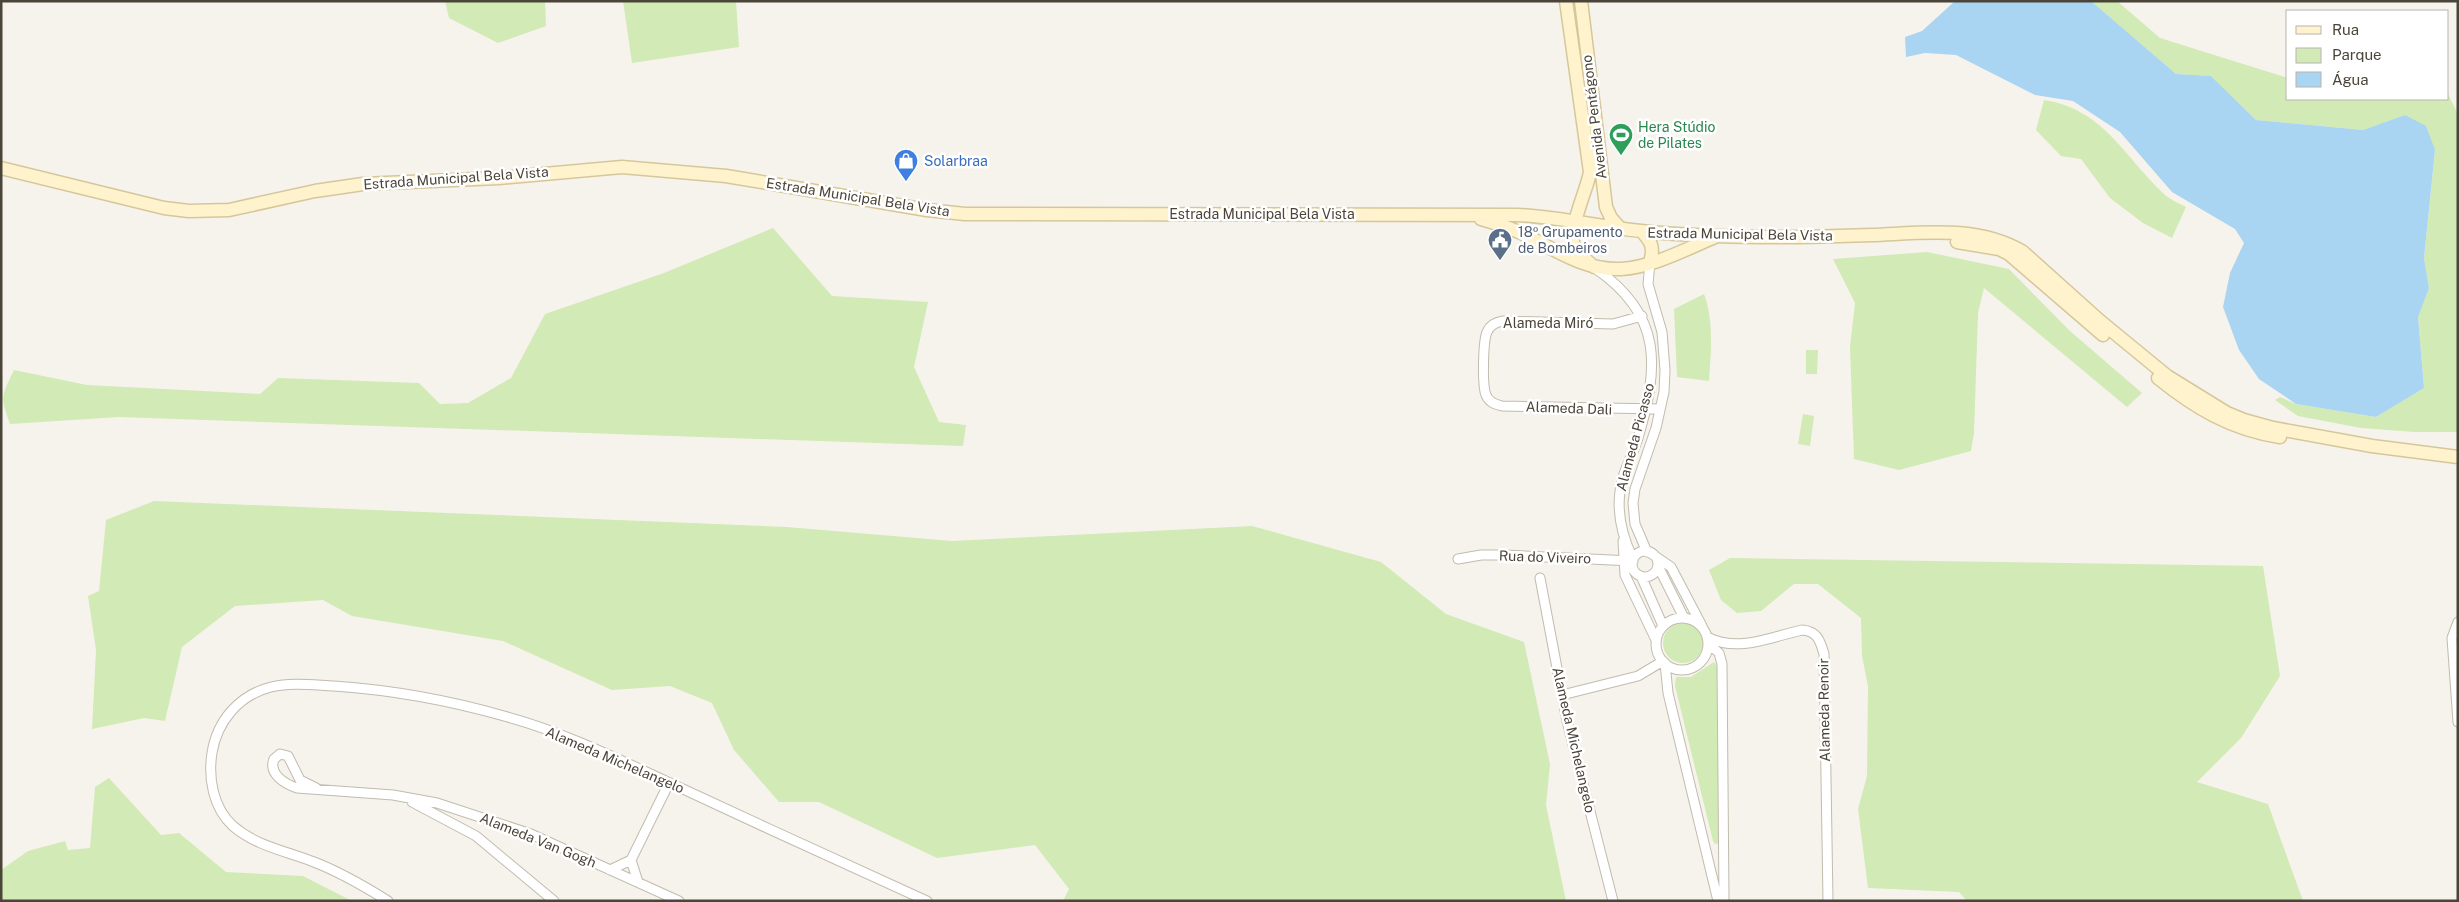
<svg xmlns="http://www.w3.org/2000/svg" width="2459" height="902" font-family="'Public Sans',sans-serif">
  <rect width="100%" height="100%" fill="#f6f3ec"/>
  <!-- green -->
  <path fill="#d2eab5" d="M 445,1 L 545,1 L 546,26 L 498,43 L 449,18 Z
    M 623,1 L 736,1 L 739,47 L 632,63 Z
    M 2091,1 L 2117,1 L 2160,38 L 2288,78 L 2288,99 L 2448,99 L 2448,94 L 2458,114 L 2458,432 L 2415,432 L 2361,428 L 2298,416 L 2275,400 L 2280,397 L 2296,404 L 2376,417 L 2424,388 L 2418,316 L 2429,288 L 2424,258 L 2435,151 L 2405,115 L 2363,130 L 2256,120 L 2211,76 L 2176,74 Z
    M 2044,100 C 2103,109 2124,156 2163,193 C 2169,199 2178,203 2186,207 L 2172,238 L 2143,223 L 2110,198 L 2081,159 L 2061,156 L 2036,130 Z
    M 773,228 L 832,296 L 928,302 L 914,367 L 939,422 L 966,425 L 963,446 L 119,417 L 10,424 C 0,396 1,397 14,370 L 87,385 L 260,394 L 278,378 L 419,383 L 440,404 L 468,403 L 511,378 L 545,314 L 664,273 Z
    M 1927,252 L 2009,269 L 2070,331 L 2142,393 L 2127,407 L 1984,288 L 1978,313 L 1974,433 L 1971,451 L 1899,470 L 1854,459 L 1850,347 L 1855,303 L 1833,259 Z
    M 1704,294 C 1714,321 1711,352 1709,381 L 1677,377 L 1674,309 Z
    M 1806,350 L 1818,350 L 1817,374 L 1806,374 Z
    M 1803,414 L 1814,416 L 1810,446 L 1798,444 Z
    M 154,501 L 787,527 L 952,541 L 1252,526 L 1381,562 L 1446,614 L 1524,642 L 1550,764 L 1546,805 L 1566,901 L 1063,901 L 1069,889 L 1035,845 L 937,858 L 819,802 L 779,802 L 734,750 L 712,703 L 670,686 L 612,690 L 503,641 L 352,616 L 323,600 L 235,606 L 182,647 L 165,721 L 144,718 L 92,729 L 96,650 L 88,596 L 99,591 L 106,520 Z
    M 1730,558 L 2263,566 L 2280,676 L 2241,738 L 2197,782 L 2268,804 L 2303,901 L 1967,901 L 1959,892 L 1868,888 L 1858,809 L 1867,776 L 1868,686 L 1862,656 L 1861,618 L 1818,584 L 1794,584 L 1761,611 L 1737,613 L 1721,600 L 1709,570 Z
    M1663 643a20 20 0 1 1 40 0a20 20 0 1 1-40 0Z
    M 1714,662 L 1717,666 L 1720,843 L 1715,844 L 1713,841 L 1675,686 L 1676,677 L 1691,677 Z
    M 109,778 L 161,835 L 179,833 L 226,872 L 303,876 L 352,901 L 1,901 L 1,870 L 28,851 L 65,841 L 68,850 L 90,848 L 95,787 Z"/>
  <!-- water -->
  <path fill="#a9d4f2" d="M 1955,1 L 2091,1 L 2176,74 L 2211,76 L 2256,120 L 2363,130 L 2405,115 L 2426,126 L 2435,150 L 2424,258 L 2429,288 L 2418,317 L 2424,388 L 2376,417 L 2296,404 L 2259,379 L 2239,350 L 2223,307 L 2230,273 L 2244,243 L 2235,229 L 2172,192 L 2120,132 L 2073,101 L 2035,95 L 1956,55 L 1925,53 L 1906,57 L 1905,37 L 1922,31 Z"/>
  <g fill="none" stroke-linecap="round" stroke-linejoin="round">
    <defs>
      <path id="minor" d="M 1596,269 C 1663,315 1659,367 1638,438 C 1634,451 1628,462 1624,474 C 1614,504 1620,532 1633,559
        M 1642,316 L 1613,324 L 1503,321 C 1496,322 1490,325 1487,332 C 1483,341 1482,386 1486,395 C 1489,402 1494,404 1502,406 L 1660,409
        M 1623,541 L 1625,575 L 1656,640
        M1632 564a13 13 0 1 1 26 0a13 13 0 1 1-26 0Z
        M 1647,552 L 1635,524 L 1633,503 L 1635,489 L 1656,428 L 1664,392 L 1665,370 L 1662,332 L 1648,284 L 1650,263
        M 1649,552 L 1671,567 L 1702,626
        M 1458,559 L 1481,555 L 1505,555 L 1633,561
        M 1658,566 L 1684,618
        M 1641,576 L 1663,626
        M 1540,578 L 1567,721 L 1613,901
        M1656 644a26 26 0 1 1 52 0a26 26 0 1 1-52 0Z
        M 2458,622 L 2452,638 L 2458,722
        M 1707,637 C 1739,653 1770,637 1802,630 C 1817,631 1820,640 1824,654 L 1828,901
        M 1708,643 L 1719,653 L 1722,664 L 1724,901
        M 1665,663 L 1668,693 L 1718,901
        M 1562,695 L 1638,676 L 1663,661
        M 316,788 L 300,780 L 288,756 L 280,754 L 274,759 C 268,774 285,784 297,788 L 393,795 L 437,803 L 531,834 L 679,901
        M 412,802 L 476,836 L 554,901
        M 631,860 L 638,882
        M 610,870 L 631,860 L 669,783
        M 388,901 C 364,886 340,872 314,862 C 286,851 256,846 233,826 C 213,808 208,778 212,753 C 217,721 239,695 271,687 C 292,682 313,685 334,686 C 392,690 448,700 504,716 C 567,733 624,762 683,789 C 764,827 846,864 927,901"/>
      <path id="secondary" d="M 1566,1 L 1590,172 C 1587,191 1566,232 1575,248 C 1579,255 1588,261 1594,267
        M 1581,1 L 1606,207 L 1611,218 L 1621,229
        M 1,168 L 164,208 L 189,211 L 229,210 L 315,191 L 363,184 L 499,178 L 622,167 L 726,176 L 927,210 L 965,214 L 1518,215 C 1560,217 1600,227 1641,231 C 1666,234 1692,235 1717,236 C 1768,238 1820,237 1872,235 C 1922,233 1978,225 2023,252 L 2100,321 L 2167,376 L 2227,413 L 2244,420 L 2273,428 L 2372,446 L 2458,457
        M 1481,219 C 1495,223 1508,227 1521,233 C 1553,248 1584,271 1621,269 C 1653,267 1686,249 1715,237
        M 1642,232 C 1652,242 1654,248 1650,263
        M 1957,242 L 1999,249 L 2009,254 L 2103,335
        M 2158,378 C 2195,408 2232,430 2280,437"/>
    </defs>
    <!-- minor casing -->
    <use href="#minor" stroke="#c2bbae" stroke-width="11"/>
    <!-- secondary casing -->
    <use href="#secondary" stroke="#d6c79b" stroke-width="15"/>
    <!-- minor -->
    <use href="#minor" stroke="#fff" stroke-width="9"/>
    <!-- secondary -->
    <use href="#secondary" stroke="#fff3cd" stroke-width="12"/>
  </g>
  <!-- icons -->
  <defs>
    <symbol id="stadium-pin" viewBox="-11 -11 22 30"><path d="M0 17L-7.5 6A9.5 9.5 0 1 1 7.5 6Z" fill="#2e9e5b" stroke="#fff"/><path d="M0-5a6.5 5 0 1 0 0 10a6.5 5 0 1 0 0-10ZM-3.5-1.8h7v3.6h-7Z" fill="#fff"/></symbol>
    <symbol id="shop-pin" viewBox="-11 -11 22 30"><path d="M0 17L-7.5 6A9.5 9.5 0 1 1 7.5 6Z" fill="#3f7fe0" stroke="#fff"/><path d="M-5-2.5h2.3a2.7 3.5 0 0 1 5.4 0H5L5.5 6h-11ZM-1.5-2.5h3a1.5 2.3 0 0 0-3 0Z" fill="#fff"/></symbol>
    <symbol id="civic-pin" viewBox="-11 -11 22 30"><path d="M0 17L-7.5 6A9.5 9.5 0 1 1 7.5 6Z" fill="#5c6f8a" stroke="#fff"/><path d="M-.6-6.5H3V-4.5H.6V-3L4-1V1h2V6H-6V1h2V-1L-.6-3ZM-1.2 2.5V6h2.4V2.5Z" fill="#fff"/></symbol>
  </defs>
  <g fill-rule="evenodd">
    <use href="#stadium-pin" x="1607" y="121" width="28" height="38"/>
    <use href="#shop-pin" x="892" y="147" width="28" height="38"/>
    <use href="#civic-pin" x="1486" y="226" width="28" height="38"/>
  </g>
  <g text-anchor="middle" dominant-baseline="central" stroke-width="5" stroke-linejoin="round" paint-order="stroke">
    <!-- street labels -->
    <g font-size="14" fill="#4b4439" stroke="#fff">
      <text transform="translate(1594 117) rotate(-97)">Avenida Pentágono</text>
      <text transform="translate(456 178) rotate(-4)">Estrada Municipal Bela Vista</text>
      <text transform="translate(858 197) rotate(9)">Estrada Municipal Bela Vista</text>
      <text x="1262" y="214">Estrada Municipal Bela Vista</text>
      <text transform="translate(1740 234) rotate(1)">Estrada Municipal Bela Vista</text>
      <text x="1548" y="323">Alameda Miró</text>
      <text transform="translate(1569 408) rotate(2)">Alameda Dali</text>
      <text transform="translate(1635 437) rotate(-75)">Alameda Picasso</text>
      <text transform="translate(1545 557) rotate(2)">Rua do Viveiro</text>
      <text transform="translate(1824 710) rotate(-91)">Alameda Renoir</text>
      <text transform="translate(1574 740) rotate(77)">Alameda Michelangelo</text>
      <text transform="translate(615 760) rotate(23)">Alameda Michelangelo</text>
      <text transform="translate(538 840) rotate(22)">Alameda Van Gogh</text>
    </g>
    <!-- leisure labels -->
    <g font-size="14" fill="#27864d" stroke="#fff" text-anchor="start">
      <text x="1638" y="127">Hera Stúdio<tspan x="1638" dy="16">de Pilates</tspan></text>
    </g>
    <!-- shop labels -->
    <g font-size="14" fill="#366cbe" stroke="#fff" text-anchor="start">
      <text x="924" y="161">Solarbraa</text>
    </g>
    <!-- service labels -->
    <g font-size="14" fill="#4e5e75" stroke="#fff" text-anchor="start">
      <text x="1518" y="232">18º Grupamento<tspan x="1518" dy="16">de Bombeiros</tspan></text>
    </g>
  </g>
  <!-- border -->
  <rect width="2459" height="902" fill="none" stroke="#4b4439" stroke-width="5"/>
  <!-- legend -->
  <rect x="2286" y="10" width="162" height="90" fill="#ffffff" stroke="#b7b4b0"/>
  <rect x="2296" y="26" width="25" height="8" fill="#fff3cd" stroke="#b7b4b0"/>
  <text x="2332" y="35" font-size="15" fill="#4b4439">Rua</text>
  <rect x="2296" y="48" width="25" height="15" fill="#d2eab5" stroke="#b7b4b0"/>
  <text x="2332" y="60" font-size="15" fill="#4b4439">Parque</text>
  <rect x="2296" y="72" width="25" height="15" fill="#a9d4f2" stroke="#b7b4b0"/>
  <text x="2332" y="85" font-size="15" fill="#4b4439">Água</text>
</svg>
